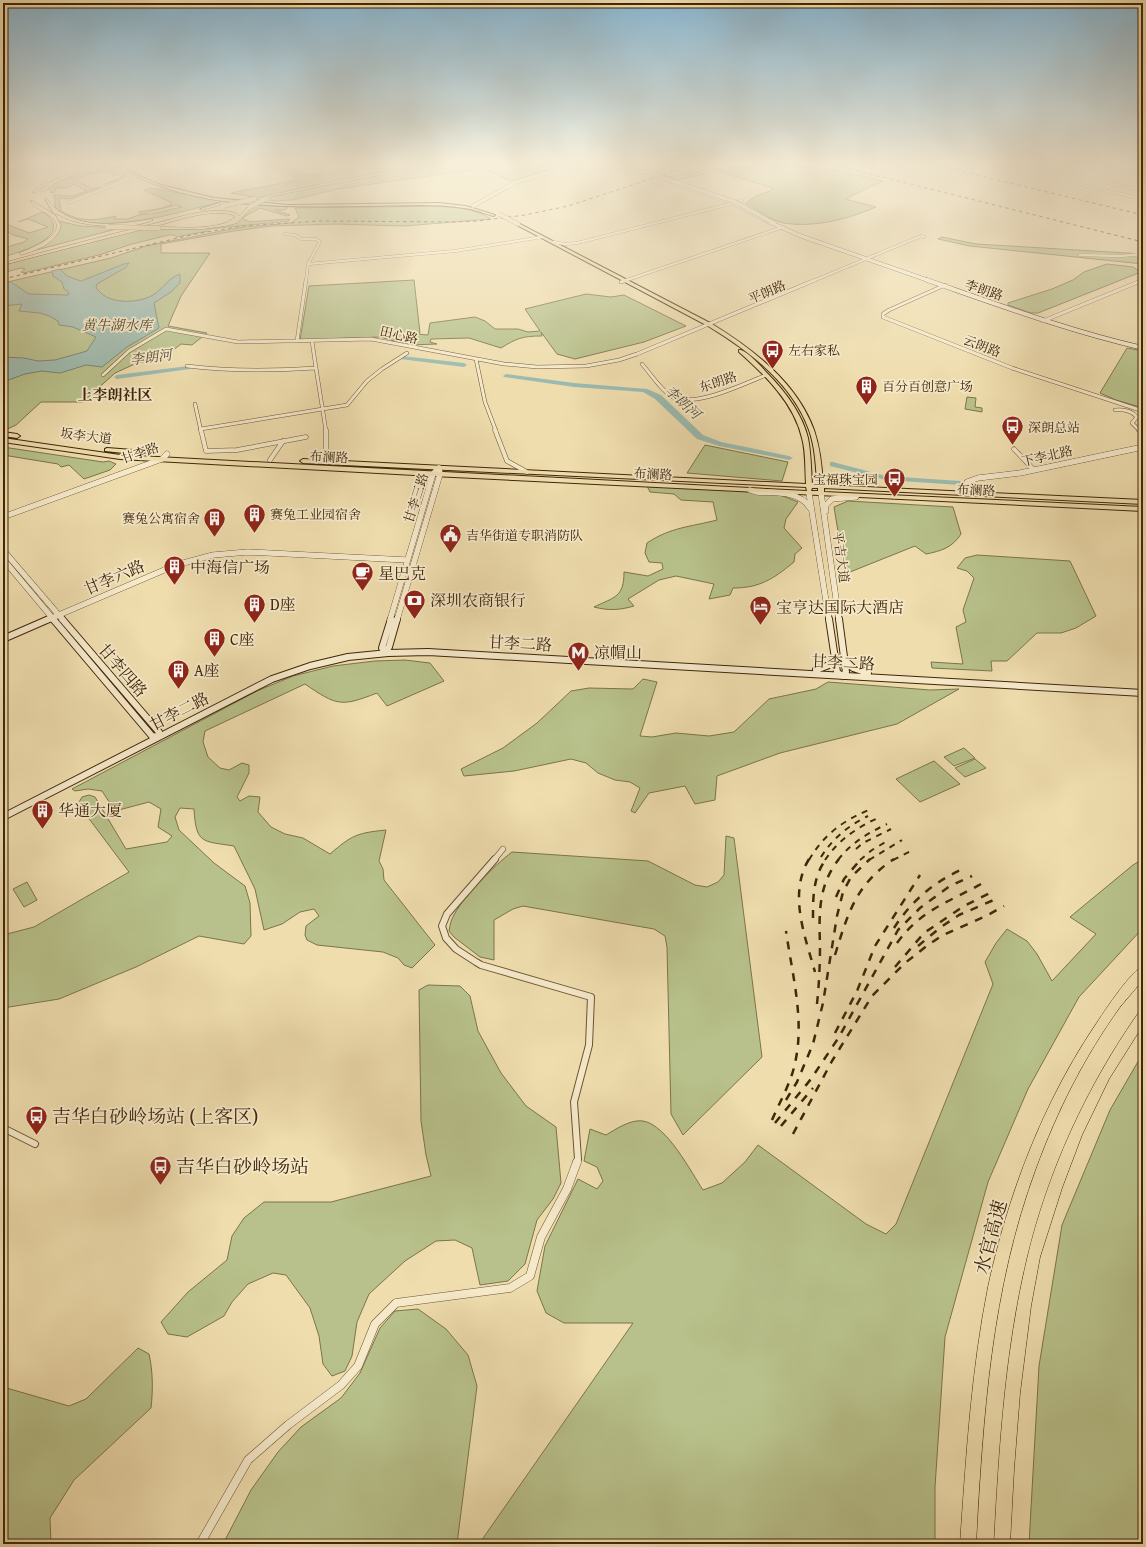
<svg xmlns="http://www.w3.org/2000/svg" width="1146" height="1547" font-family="'Gentium Book Plus','Noto Serif SC',serif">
  <rect width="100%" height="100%" fill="#efddae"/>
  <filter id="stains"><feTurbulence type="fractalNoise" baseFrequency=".005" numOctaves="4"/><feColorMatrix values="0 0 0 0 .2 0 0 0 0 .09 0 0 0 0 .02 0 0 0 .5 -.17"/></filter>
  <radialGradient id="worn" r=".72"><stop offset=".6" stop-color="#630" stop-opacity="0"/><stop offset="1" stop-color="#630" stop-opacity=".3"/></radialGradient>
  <!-- green -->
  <path fill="#b8c18b" stroke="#7c744a" d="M 383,162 L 576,162 L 510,181 L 484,168 L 338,189 L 292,200 L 275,201 L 231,193 L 298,180 L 295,177 L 270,165 L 276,163 L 284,164 L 309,176 Z
    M 790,165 L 840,171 L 883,181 L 845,199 L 876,207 C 848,219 815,228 784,223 C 771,221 757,210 745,204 L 756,196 L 775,189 L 718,171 L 677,180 L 669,177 L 709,169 Z
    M 106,169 L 118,170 L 126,174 L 123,175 L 125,177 L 108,184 L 105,184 L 123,177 L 110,173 L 114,171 L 112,170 L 74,178 L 91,189 L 101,187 L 70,199 L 59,198 L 61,211 C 79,222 95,221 115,216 L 116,217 L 114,219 L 128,219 L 138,215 L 151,214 L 182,207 L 176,205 L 141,214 L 138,212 C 149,209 163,211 172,203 L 144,190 L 151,188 L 223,201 C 185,211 85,242 55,207 L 55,199 L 53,195 L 72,196 L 87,191 L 74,184 L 67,188 L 55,188 L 55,192 L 51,193 L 48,187 L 50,184 L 82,173 Z
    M 253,204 L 288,207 L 285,210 L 275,210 L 290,215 L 287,216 L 260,208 L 242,218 L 243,219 L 250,222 L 287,219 L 290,219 L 289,221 L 208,229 L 208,231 L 176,237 L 174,235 L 169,235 L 132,244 L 99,255 L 24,273 L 21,272 L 25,269 L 21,268 L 6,272 L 6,274 L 3,275 L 3,265 L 145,228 L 193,229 L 232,224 Z
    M 447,206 C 463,208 477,210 491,219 L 404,226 L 335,224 L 272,226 L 234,231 L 161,244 L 161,253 L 210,253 L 181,296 L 168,326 L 207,333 L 192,345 L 181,344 L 162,359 L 137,363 L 115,373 L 83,402 L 41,402 L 16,425 L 3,431 L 3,283 L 111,258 L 146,246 L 237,228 L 291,223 L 299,217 L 295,208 Z
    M 43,212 C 77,236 20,252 3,257 L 3,250 L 5,249 L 4,248 L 24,242 L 28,239 L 13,235 L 3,229 L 3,226 L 9,225 L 29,233 L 48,227 L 28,219 L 18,222 Z
    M 59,221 L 80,226 L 120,228 L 25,253 L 35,248 L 58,232 L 57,222 Z
    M 942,237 L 976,244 L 1143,254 L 1143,264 L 970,246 L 938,239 Z
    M 1107,264 L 1133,267 L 1141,272 L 1038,313 L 1031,313 L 1008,305 L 1008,303 L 1052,289 L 1073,280 L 1084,272 Z
    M 414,280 L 420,333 L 417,334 L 428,335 L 430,323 L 475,317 L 485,321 L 495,329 L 518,329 L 528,332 L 540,331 L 525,309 L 586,294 L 611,297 L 624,295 L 686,326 L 644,342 L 575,359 L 557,354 L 541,332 L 542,336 C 523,336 517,338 501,348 L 469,338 L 431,339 L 430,342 L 437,344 L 409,345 L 380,337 L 300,340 L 309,286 Z
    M 1127,348 L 1143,351 L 1143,408 L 1116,400 L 1100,393 Z
    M 967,397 L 976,398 L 975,407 L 982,408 L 982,412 L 965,409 Z
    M 705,445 L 788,462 L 782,481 L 687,473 Z
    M 3,447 L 103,462 L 109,461 L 116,464 L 110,470 L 84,479 L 69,465 L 61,467 L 58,464 L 3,455 Z
    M 647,486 L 773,492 L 798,502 L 786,519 L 784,528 L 802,548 L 795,554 L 794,562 C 773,579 760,588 733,588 L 730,595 L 709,599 L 714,584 L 676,576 L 659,580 L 628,599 L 634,606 C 620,610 609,611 594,607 C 615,597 624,597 624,572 L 648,576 L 663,569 L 662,563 L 649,562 L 645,553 L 647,543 C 671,527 690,527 717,520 L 713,502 L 681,500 L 674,494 L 650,492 Z
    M 848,501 L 953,507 L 961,534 C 952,548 941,551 926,554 L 915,546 L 845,574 L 834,507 Z
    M 977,555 L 1070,561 L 1096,616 L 1076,628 L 1061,633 L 1037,633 L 1007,661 L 991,661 L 992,671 L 932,668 L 931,662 L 963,664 L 956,627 L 966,622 L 963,610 L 974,578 L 967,571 L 957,568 L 965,558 Z
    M 405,660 L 430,663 L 444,681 L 387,706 L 377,693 C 341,707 337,706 305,684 L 205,731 L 203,742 L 208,757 L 220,768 L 229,770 L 242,763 L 249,765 L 249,773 L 237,797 L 240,801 L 249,796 L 260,797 L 258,812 L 271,827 L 285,834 L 303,838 L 330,854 C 352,835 357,833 386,830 L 379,861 L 383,869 L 384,880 L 435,945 L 412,968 L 404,965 L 398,958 L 383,952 L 317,945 L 307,940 L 305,935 L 306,926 L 319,916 L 314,909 L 300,912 L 282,924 L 264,930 L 255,889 L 234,846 C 202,841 196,844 194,809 L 180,808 L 175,817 L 179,830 L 214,863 L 245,886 L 250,903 L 251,936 L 244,944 L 199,936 L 136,967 L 59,999 L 3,1008 L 3,935 L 34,927 L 129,872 L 78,804 L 82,797 L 89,795 L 95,797 L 126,849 L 167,842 L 172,836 L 158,827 L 161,809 L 149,802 L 115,811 L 102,791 L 88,789 L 75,791 L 72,789 L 257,691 L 293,676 L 333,666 L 375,661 Z
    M 643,679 L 657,682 L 640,736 L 652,737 L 676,733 L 709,736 L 734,732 L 769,699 L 816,689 L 828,682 L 930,690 L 959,689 L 897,724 L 780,753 L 717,776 L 715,800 L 695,804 L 685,786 L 649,793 L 635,813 L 631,811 L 640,788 L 630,782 L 615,780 L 598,773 L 586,763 L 571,759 L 514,771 L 464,776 L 461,769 L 503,748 L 537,723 L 571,691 L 589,688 L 633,689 Z
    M 964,748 L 975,758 L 954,766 L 944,757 Z
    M 975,759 L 986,768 L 965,777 L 955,768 Z
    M 934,761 L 960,784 L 920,802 L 896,779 Z
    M 726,836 L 734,838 L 762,1057 L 683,1135 L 671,1114 L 667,947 L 665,936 L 654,929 L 523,906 L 513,909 L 494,920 L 494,960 L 480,957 L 454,937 L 449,931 C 450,927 450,923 452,919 C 461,898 494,866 512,852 L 648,861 L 695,885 L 707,887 L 718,882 L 724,875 Z
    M 1143,859 L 1143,928 L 1079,997 L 1028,1089 L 988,1182 L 945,1337 L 935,1487 L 935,1544 L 479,1544 L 633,1323 L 564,1323 L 546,1313 L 537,1291 L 545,1246 L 578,1179 L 597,1189 L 603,1181 L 597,1167 L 584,1161 L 590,1129 L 606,1135 C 616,1129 631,1119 643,1121 C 667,1125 691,1172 703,1190 L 722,1183 L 745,1162 L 758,1145 L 866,1224 L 886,1234 L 896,1224 L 993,984 L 985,962 L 996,943 L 1007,929 L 1027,941 L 1037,954 L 1052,981 L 1096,934 L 1070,917 L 1133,865 Z
    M 27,882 L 37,900 L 24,907 L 13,889 Z
    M 428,985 L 460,986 L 470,996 L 478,1031 L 501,1073 L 526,1106 L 556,1127 L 561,1183 L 553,1199 L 537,1220 L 525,1264 L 508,1281 L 480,1285 L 472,1248 L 455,1240 L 436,1241 L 405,1261 L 369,1294 L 357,1322 L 352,1356 L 345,1371 L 332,1376 L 323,1364 L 319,1336 L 310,1308 L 286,1275 L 273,1273 L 248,1284 L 232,1302 L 224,1316 L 187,1337 L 168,1334 L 161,1322 L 188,1292 L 227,1260 L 232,1236 L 244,1218 L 264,1202 L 331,1202 L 431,1176 L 426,1155 L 421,1121 L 419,990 Z
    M 1143,1053 L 1143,1544 L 1029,1544 L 1039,1366 L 1062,1225 L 1110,1110 Z
    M 418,1309 L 446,1329 L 468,1355 L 477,1386 L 457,1544 L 223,1544 L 251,1490 L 278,1452 L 301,1427 L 341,1398 L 360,1373 L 380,1328 L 395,1311 Z
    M 138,1348 L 149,1354 C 153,1372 153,1390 151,1408 L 74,1480 L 50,1518 L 51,1544 L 3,1544 L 3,1387 L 69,1406 L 86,1399 Z"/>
  <!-- water -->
  <path fill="#9bbbb1" stroke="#777f6e" d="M 129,263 L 125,268 L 97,284 L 96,287 C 106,305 137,304 153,295 C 163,289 168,278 180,274 L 180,283 L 171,292 L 154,303 L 159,328 L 127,347 L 102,367 L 86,365 L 60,373 L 42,371 L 25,374 L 3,382 L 3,357 L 24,358 L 38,361 L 55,360 L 87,351 L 96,337 L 73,327 L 59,325 L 58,321 L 49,316 L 40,313 L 19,311 L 22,304 L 3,306 L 3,282 L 11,282 L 29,294 L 68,295 L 69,293 L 64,289 L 62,282 L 53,276 L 52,271 L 60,269 L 67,276 L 81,281 L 124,264 Z"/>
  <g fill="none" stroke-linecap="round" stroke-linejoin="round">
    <!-- stream -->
    <path stroke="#777f6e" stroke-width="1" d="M 3,179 L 44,162"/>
    <!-- river -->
    <path fill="#9bbbb1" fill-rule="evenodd" d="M 402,356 L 464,363 L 467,365 L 464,367 L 400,359 L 400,357 Z
      M 188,366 L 190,367 L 190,369 L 117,379 L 114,377 L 117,375 Z
      M 506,374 L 574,383 L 647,389 L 661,395 L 703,435 L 721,442 L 789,456 L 793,458 L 789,460 L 719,446 L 697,439 L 655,399 L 643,392 L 574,387 L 504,377 L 503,376 Z
      M 830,462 L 833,462 L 886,476 L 960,481 L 964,483 L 960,485 L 886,480 L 830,466 Z"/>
    <defs>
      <path id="street-far5" d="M 983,162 L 1143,199
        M 1017,162 L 1143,191
        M 3,166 L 22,169
        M 3,177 L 41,162
        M 153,180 L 228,162
        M 661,184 L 669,182 L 677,183
        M 674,184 L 731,203 L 772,224
        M 68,203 L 136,176
        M 745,205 L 775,223
        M 285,234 L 295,235 L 301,239 L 316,239 L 320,242 L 308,264 L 306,281
        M 553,242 L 565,244 L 577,243 L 742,201
        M 1080,255 L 1120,256 L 1143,254
        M 308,264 L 455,251 L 542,237
        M 624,281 L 783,227
        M 813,281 L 921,236 L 924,237
        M 1140,281 L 1143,280"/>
      <path id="street-far4" d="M 621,282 L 627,280
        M 945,285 L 889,310 L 883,314 L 883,317 L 1012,368 L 1143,411
        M 1043,321 L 1143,280
        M 297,341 L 306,280
        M 312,341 L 316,368
        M 476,359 L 485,402 L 496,431
        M 642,364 C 651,374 660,389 671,396 C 693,409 744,384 766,375
        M 187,366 C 229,371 274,371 316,368 L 326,431
        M 103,375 L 129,351 L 166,329 L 238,342 L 371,339 L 504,364 L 537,367 L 586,366 L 619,360 L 637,354 L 815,280
        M 195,404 L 201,431
        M 1115,410 C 1124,409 1131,410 1137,417 L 1132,423 L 1140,431
        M 201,429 L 347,405 L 367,381 L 382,369 L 407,353"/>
      <path id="street-far3" d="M 201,430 L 206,451 L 237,450 L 306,437
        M 326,430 L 326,462
        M 495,430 L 507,461 L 527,472
        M 1139,430 L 1143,434
        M 1014,449 L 1034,470
        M 270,460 L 283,441"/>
      <path id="street-far2" d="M 494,860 L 503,849"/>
      <path id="street-far1" d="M 495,859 L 447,914 L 442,926 L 446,938 L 456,949 L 476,962 L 481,965 L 591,997 L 589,1045 L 574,1102 L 578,1159 L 576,1163
        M 3,1128 L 35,1144"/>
      <path id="street" d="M 200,1544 L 248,1460 L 288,1425 L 341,1385 L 358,1366 L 375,1324 L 396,1303 L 510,1288 L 530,1276 L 541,1237 L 567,1189 L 577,1162"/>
      <path id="secondary-far3" d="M 596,162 L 641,172
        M 473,206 L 516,182 L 585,162
        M 767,221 L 801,236 L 930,281"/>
      <path id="secondary-far2" d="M 927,280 C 999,305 1069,331 1143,348"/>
      <path id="secondary-far1" d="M 750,490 L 756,492 C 774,493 799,490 810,508
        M 809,493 L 829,620
        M 821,493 L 839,620
        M 968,494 L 967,482 L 978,478 L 1020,473 L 1143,447
        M 826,511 L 825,506 L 832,499 L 856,497
        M 3,517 L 162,459 L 167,454
        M 3,550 L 63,620
        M 3,559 L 54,620
        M 47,620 L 176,565 L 213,555 L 248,552 L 407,560
        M 390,620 L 433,474 L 439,468 L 440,474 L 397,620"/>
      <path id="secondary" d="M 53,619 L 152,736 L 158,737 L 159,732 L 62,619
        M 391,619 L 382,648 L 385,652 L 389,647 L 397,619
        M 829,619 L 837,672 L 842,676 L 846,672 L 839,619
        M 3,639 L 49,619
        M 844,659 L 853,668 L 868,673
        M 816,670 L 829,665 L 835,657
        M 3,817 L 272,679 L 310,666 L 348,657 L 388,653 L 428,652 L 1143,693"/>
      <path id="primary" d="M 111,162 L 115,162 L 137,175 L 161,185 L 214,198 L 289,205 L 439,203 L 466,206 L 495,215 L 493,216 C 483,213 474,209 464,208 C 431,203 397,206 364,206 C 280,207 184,210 111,162 Z
        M 518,223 L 712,324 C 753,349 797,383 814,430 C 820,448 822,466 823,485 L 1143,500 L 1143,504 L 824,488 L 824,492 L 1143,507 L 1143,511 L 433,476 L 120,459 L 3,442 L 3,438 L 120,455 L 807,491 L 806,487 L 303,463 L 300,461 L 303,459 L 806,484 C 805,469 806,452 802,438 C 794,403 765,375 739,352 L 739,350 L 741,350 C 750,354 759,364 766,372 C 784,390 802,413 808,438 C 811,453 811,469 812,484 L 817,484 C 816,466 815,447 809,430 C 792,383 749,351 708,326 L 517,225 ZM 812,488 L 818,488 L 818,491 L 811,491 Z
        M 3,432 L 17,434 L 20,436 L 17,438 L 3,436 Z
        M 107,448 L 133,450 L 136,452 L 133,454 L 105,451 L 105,449 Z"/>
      <path id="highway" d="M 91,162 L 98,162 L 81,169 L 78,168 Z
        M 443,162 L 454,162 L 341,182 L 254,200 L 252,199 L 341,180 Z
        M 118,168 L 129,170 C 123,172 114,170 108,170 C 85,171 61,176 44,192 L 41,191 L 47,184 L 35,193 L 32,192 L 46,182 L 48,182 L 49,183 C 70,171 93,168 118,168 Z
        M 45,199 L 47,199 C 70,231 117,225 151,219 L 153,220 C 136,229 92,227 73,221 C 67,220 60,214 54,214 Z
        M 31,201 L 33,201 L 55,215 L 61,225 C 58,242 36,251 21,255 L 19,253 C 31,249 73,232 50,216 C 44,211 33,208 31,201 Z
        M 220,203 L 221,205 L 202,210 L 200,209 Z
        M 249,206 L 252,207 L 237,223 L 225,226 L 202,229 L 161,229 L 159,228 L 161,227 C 180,227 221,231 235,217 L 233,215 C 210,208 176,221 153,227 C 103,239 53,252 3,265 L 3,263 C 50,250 97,238 144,226 C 172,220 209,205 236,213 L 239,216 Z
        M 1143,966 C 1143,970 1144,976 1143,979 C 1141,983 1124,1002 1120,1007 C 1084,1057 1057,1111 1036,1168 C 991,1289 983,1416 976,1544 L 960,1544 C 966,1458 971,1372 988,1287 C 1008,1194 1044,1100 1098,1021 C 1106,1009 1131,971 1143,966 Z
        M 1143,1011 L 1143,1025 L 1109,1079 L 1082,1135 L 1062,1188 L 1040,1257 L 1031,1306 L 1020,1393 L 1014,1469 L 1010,1544 L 994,1544 C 999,1449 1005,1351 1027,1259 C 1048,1171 1087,1086 1139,1012 Z"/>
    </defs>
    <!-- street-far5 casing -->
    <use href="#street-far5" stroke="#6c5432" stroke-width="3"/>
    <!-- street-far4 casing -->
    <use href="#street-far4" stroke="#6c5432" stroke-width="4"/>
    <!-- street-far3 casing -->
    <use href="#street-far3" stroke="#6c5432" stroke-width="5"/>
    <!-- street-far2 casing -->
    <use href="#street-far2" stroke="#6c5432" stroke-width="6"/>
    <!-- street-far1 casing -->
    <use href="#street-far1" stroke="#6c5432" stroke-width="8"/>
    <!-- street casing -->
    <use href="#street" stroke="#6c5432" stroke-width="9"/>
    <!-- secondary-far3 casing -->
    <use href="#secondary-far3" stroke="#402609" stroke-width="4"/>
    <!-- secondary-far2 casing -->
    <use href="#secondary-far2" stroke="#402609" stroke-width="5"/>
    <!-- secondary-far1 casing -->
    <use href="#secondary-far1" stroke="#402609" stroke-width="6"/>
    <!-- secondary casing -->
    <use href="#secondary" stroke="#402609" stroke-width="8"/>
    <!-- primary casing -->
    <use href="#primary" stroke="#402609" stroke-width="2"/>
    <!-- highway casing -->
    <use href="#highway" stroke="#402609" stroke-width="1"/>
    <!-- street-far5 -->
    <use href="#street-far5" stroke="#f5e9ca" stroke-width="2.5"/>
    <!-- street-far4 -->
    <use href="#street-far4" stroke="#f5e9ca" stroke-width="3"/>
    <!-- street-far3 -->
    <use href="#street-far3" stroke="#f5e9ca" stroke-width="4"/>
    <!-- street-far2 -->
    <use href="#street-far2" stroke="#f5e9ca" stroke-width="5"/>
    <!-- street-far1 -->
    <use href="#street-far1" stroke="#f5e9ca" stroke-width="6"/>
    <!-- street -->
    <use href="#street" stroke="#f5e9ca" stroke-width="8"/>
    <!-- secondary-far3 -->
    <use href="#secondary-far3" stroke="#f5e9ca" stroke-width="3.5"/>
    <!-- secondary-far2 -->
    <use href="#secondary-far2" stroke="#f5e9ca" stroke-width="4"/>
    <!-- secondary-far1 -->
    <use href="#secondary-far1" stroke="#f5e9ca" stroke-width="5.5"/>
    <!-- secondary -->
    <use href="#secondary" stroke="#f5e9ca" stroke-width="6"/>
    <!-- primary -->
    <use href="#primary" fill="#efddae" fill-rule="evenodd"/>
    <!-- highway -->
    <use href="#highway" fill="#efddae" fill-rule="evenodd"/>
    <!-- rail-far2 -->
    <path stroke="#402609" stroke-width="1" stroke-dasharray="3.5 3.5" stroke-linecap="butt" d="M 822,162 L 1143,242
      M 922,162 L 1143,215
      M 3,279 L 195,234 L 243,226 L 320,221 L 453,222 L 478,221 L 525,215 L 568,206 L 681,169 L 695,162"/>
    <!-- rail-far1 -->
    <path stroke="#402609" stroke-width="2" stroke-dasharray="6 6" stroke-linecap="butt" d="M 856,849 L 863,843 L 891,829
      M 821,857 C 833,838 848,826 868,816
      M 809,860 C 824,834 844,820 871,809
      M 825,860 C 839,839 858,827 880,817
      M 838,860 C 851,843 868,833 887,824
      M 860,860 L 872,850 L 889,840
      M 869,860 L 902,840
      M 893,860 L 913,850"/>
    <!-- rail -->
    <path stroke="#402609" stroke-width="2.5" stroke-dasharray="8 8" stroke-linecap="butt" d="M 809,859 C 788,894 805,936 815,972
      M 836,897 L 844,879 L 861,859
      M 813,918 C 813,897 813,877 826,859
      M 894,928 C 912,900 935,881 965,868
      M 897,943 C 921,910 947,903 981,884
      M 918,946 L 941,927 L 959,915 L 996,899
      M 835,955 C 848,913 856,884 894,859
      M 895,967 L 924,933 L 964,906 L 990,893
      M 817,1004 C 819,985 820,965 820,946 C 819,914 818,885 839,859
      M 835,1033 L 857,991 L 875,946 L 920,875
      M 786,1100 L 797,1082 L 813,1044 L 823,1003 L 837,916 L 843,892 L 851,877 L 870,859
      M 772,1120 C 780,1101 791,1083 795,1063 C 805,1020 792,974 786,931
      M 775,1123 L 811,1079 L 839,1037 L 898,930 L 920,908 L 950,886 L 972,876
      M 781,1126 L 813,1088
      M 793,1134 L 832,1061 L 872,996 L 905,963 L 928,945 L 943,935 L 988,915 L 1004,906"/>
    <defs>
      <path id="secondary-bridge" d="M 643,171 L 735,202 L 770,221"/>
      <path id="primary-bridge" d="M 499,214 L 518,224"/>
      <path id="highway-bridge" d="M 103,165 L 115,162
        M 223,206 L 254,199
        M 250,207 L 267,198
        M 108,227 L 158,228"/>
    </defs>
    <!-- secondary-bridge casing -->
    <use href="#secondary-bridge" stroke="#402609" stroke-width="4" stroke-linecap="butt"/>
    <!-- primary-bridge casing -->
    <use href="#primary-bridge" stroke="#402609" stroke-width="4.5" stroke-linecap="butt"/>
    <!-- highway-bridge casing -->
    <use href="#highway-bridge" stroke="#402609" stroke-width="5" stroke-linecap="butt"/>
    <!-- secondary-bridge -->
    <use href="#secondary-bridge" stroke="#f5e9ca" stroke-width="3.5"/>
    <!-- primary-bridge -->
    <use href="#primary-bridge" stroke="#efddae" stroke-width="4"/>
    <!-- highway-bridge -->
    <use href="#highway-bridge" stroke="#efddae" stroke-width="4.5"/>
  </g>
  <!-- sky -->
  <linearGradient id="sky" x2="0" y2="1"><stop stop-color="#89b7d2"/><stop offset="0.43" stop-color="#f8f0db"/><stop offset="1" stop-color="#f8f0db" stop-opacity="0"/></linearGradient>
  <rect width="1146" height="379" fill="url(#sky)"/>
  <!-- icons -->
  <defs>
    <symbol id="bus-pin" viewBox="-11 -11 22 30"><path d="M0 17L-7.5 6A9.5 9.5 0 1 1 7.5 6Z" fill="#8f2418" stroke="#f5e9ca"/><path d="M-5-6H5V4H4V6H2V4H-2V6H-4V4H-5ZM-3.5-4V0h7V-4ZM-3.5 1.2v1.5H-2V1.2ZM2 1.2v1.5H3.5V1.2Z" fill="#fff"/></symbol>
    <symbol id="building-pin" viewBox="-11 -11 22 30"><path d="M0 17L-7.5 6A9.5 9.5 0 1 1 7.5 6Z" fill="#8f2418" stroke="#f5e9ca"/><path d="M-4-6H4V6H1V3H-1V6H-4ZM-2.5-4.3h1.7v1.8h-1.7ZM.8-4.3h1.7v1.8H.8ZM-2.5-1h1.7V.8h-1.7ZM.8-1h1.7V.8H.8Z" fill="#fff"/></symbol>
    <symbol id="civic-pin" viewBox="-11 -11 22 30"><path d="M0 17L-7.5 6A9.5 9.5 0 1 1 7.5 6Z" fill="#8f2418" stroke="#f5e9ca"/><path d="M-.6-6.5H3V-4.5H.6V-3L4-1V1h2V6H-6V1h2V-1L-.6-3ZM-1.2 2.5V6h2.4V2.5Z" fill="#fff"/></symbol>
    <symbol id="cafe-pin" viewBox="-11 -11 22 30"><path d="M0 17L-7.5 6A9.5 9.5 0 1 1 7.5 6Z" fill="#8f2418" stroke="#f5e9ca"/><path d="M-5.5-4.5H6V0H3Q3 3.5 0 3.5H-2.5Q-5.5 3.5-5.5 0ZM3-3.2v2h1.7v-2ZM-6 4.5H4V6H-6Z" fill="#fff"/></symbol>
    <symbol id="bank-pin" viewBox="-11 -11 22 30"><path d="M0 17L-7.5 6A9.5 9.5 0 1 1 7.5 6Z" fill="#8f2418" stroke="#f5e9ca"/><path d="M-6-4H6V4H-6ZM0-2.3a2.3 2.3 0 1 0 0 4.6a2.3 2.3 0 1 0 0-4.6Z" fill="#fff"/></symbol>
    <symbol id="hotel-pin" viewBox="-11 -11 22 30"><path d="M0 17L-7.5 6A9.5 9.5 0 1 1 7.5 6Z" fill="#8f2418" stroke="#f5e9ca"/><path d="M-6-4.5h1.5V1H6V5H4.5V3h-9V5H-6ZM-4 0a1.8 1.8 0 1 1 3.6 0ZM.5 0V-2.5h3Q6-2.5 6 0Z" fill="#fff"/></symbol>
    <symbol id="metro-pin" viewBox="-11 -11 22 30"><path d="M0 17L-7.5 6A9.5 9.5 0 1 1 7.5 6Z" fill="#8f2418" stroke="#f5e9ca"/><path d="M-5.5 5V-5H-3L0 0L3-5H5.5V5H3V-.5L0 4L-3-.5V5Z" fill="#fff"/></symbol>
  </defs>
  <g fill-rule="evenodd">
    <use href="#bus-pin" x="760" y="338" width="25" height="34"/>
    <use href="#building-pin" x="854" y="374" width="25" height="34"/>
    <use href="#bus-pin" x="1000" y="414" width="25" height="34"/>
    <use href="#bus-pin" x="882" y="466" width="25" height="34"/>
    <use href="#building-pin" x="242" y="502" width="25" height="34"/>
    <use href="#building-pin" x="202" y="506" width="25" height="34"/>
    <use href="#civic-pin" x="438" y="522" width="25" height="34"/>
    <use href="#building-pin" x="162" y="554" width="25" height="34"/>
    <use href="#cafe-pin" x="350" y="560" width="25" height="34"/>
    <use href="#bank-pin" x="402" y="588" width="25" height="34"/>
    <use href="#building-pin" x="242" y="592" width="25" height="34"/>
    <use href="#hotel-pin" x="748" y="594" width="25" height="34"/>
    <use href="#building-pin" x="202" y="626" width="25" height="34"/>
    <use href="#metro-pin" x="566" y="640" width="25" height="34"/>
    <use href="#building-pin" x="166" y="658" width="25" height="34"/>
    <use href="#building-pin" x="30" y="798" width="25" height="34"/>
    <use href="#bus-pin" x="24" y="1104" width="25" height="34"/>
    <use href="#bus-pin" x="148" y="1154" width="25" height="34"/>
  </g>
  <g text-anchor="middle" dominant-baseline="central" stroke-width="3.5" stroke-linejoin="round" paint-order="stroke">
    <!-- far-street labels -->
    <g font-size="13" fill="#402609" stroke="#f5e9ca">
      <text transform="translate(984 290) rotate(19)">李朗路</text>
      <text transform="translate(767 292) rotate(-23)">平朗路</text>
      <text transform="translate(399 335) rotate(13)">田心路</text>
      <text transform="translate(982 346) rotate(21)">云朗路</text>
      <text transform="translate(718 382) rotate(-19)">东朗路</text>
      <text transform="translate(86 436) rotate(7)">坂李大道</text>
      <text transform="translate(140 453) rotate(-19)">甘李路</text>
      <text transform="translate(1047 456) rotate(-13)">下李北路</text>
      <text transform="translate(329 457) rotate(3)">布澜路</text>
      <text transform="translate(653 474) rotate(3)">布澜路</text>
      <text transform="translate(976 490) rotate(3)">布澜路</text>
      <text transform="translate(416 498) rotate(-72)">甘李三路</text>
      <text transform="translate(841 557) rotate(82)">平吉大道</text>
    </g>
    <!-- far-poi labels -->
    <g font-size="13" fill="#402609" stroke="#f5e9ca" text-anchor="start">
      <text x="788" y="350">左右家私</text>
      <text x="882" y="386">百分百创意广场</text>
      <text x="1028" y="427">深朗总站</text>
      <text x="878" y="479" text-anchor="end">宝福珠宝园</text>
      <text x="270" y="514">赛兔工业园宿舍</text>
      <text x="200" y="518" text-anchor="end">赛兔公寓宿舍</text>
      <text x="466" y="535">吉华街道专职消防队</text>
    </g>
    <!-- far-water labels -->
    <g font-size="14" font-style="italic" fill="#574b33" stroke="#f5e9ca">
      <text x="117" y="325">黄牛湖水库</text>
      <text transform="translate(151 357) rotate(-7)">李朗河</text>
      <text transform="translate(683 402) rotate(42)">李朗河</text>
    </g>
    <!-- far-quarter labels -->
    <g font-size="15" font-weight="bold" fill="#402609" stroke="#f5e9ca">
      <text x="115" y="394">上李朗社区</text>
    </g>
    <!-- poi labels -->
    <g font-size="16" fill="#402609" stroke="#f5e9ca" text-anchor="start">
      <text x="190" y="567">中海信广场</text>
      <text x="378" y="573">星巴克</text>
      <text x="430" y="600">深圳农商银行</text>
      <text x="270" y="604">D座</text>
      <text x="776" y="607">宝亨达国际大酒店</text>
      <text x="230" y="639">C座</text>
      <text x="594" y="652">凉帽山</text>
      <text x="194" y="670">A座</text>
      <text x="58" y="810">华通大厦</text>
    </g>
    <!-- street labels -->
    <g font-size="16" fill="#402609" stroke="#f5e9ca">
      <text transform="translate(114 577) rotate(-23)">甘李六路</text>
      <text transform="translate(520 643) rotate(3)">甘李二路</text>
      <text transform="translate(843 662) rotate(3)">甘李二路</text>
      <text transform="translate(123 670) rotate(49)">甘李四路</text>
      <text transform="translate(179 711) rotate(-27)">甘李二路</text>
    </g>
    <!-- near-poi labels -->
    <g font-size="19" fill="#402609" stroke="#f5e9ca" text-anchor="start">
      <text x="52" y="1116">吉华白砂岭场站 (上客区)</text>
      <text x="176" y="1166">吉华白砂岭场站</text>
    </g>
    <!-- near-street labels -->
    <g font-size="19" fill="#402609" stroke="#f5e9ca">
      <text transform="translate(990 1237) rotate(-75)">水官高速</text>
    </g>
  </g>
  <!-- margin -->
  <rect width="1146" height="1547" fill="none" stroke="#efddae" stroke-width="16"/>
  <rect x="4" y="4" width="1138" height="1539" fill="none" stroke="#402609" stroke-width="2"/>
  <rect x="8" y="8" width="1130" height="1531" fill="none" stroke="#402609"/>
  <rect width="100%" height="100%" filter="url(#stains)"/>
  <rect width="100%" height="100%" fill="url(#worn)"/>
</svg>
